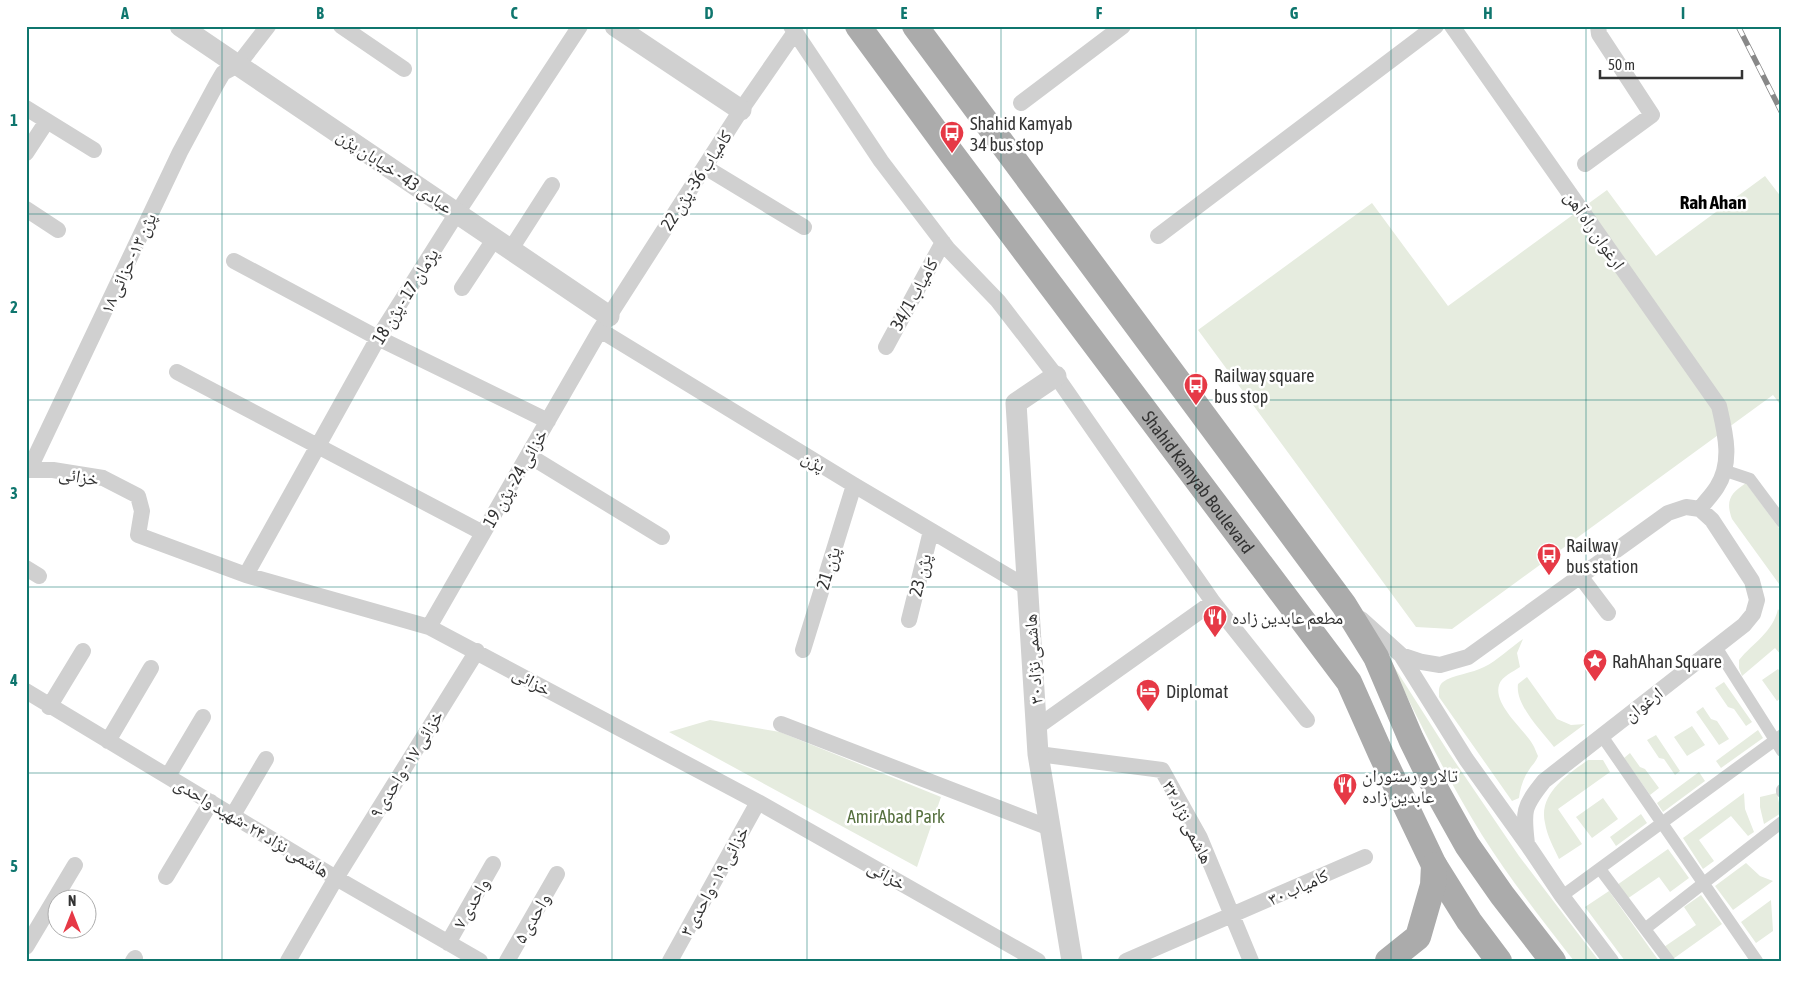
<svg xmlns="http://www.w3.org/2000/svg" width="1808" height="987" font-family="'Asap Condensed','Noto Naskh Arabic',sans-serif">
  <rect width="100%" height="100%" fill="#fff"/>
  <!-- green -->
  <path fill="#e6ecdf" d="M 1765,176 L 1782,198 L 1782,407 L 1773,395 L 1452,629 L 1416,627 L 1198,330 L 1372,203 L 1448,306 L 1607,190 L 1656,256 Z
    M 1746,483 L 1782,532 L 1782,588 L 1732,519 C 1725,500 1731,493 1746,483 Z
    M 1778,609 L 1782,615 L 1782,656 L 1775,648 L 1742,676 L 1739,668 L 1739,660 C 1753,643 1773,632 1778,609 Z
    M 1523,639 L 1517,653 L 1520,667 C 1513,672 1502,676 1499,685 C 1493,705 1524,729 1533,745 C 1535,748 1536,752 1538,756 C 1536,762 1532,765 1529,770 C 1523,778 1520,789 1519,798 L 1512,801 L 1439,697 C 1439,691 1438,686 1443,682 C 1452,675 1473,673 1484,667 C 1497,661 1511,647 1523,639 Z
    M 1386,654 L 1449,753 L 1519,856 L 1599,961 L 1574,961 C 1542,920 1510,879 1482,835 C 1446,777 1416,715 1386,654 Z
    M 1778,669 L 1782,674 L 1782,697 L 1777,701 L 1762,680 Z
    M 1527,677 L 1557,719 L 1571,725 L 1585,724 L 1554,747 C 1541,730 1515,705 1518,684 Z
    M 1724,682 L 1752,722 L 1746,726 L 1734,709 L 1728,707 L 1715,688 Z
    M 1703,707 L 1711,719 L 1717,721 L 1729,739 L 1719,745 L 1696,712 Z
    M 710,720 L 780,732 L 941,797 L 917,867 L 669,732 Z
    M 1692,726 L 1705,745 L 1687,756 L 1674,737 Z
    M 1758,730 L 1763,738 L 1721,768 L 1716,761 Z
    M 1656,735 L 1680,771 L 1675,775 L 1664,759 L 1659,758 L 1647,740 Z
    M 1630,753 L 1640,767 L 1645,769 L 1659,788 L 1650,795 L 1624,758 Z
    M 1588,760 L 1603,760 L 1610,772 L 1558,809 L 1582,844 L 1559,859 C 1554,848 1547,836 1545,823 C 1538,794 1568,774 1588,760 Z
    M 1699,772 L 1705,781 L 1663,812 L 1657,803 Z
    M 1744,793 L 1745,809 L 1754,832 L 1748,836 L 1731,816 L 1699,840 L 1714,861 L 1703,869 L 1683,838 Z
    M 1777,793 L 1781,813 L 1764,824 L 1760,807 L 1760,797 Z
    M 1603,798 L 1618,819 L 1592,838 L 1576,817 Z
    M 1641,814 L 1647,823 L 1616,846 L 1610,837 Z
    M 1668,849 L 1689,878 L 1670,892 L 1659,877 L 1627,899 L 1617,885 Z
    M 1746,863 L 1760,876 L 1773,881 L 1733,910 L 1715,886 Z
    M 1609,891 L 1659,961 L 1625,961 L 1585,907 Z
    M 1701,895 L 1722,924 L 1673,959 L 1664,947 L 1696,925 L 1684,907 Z
    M 1771,900 L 1773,931 L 1756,943 L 1741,922 Z"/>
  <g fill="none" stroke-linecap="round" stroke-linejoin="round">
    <!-- pedestrian -->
    <path stroke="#d0d0d0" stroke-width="12" d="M 1723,470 L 1750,479 L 1782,522
      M 1716,647 L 1782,751
      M 1602,736 L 1757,961
      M 1782,790 L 1782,792
      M 1600,869 L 1669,961
      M 1562,896 L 1782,735
      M 1646,928 L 1782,822"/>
    <!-- minor -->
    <path stroke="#d0d0d0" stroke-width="16" d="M 341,26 L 404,69
      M 791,26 L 881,161 L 948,249 L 998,301 L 1056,376 L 1213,602 L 1307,720
      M 1452,26 L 1719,406 C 1725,432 1733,462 1717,487 C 1712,495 1705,502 1700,509
      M 1021,103 L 1123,26
      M 26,108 L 94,150
      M 26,153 L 47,121
      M 1585,164 L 1652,115 L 1599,34 L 1598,26
      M 705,167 L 804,227
      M 26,209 L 58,230
      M 1158,236 L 1436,26
      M 511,249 L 552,185
      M 234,261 L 378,338 L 548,421
      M 462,288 L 495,238
      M 600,330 L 854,485 L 1028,588
      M 886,347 L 943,242
      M 177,372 L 483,533
      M 528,455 L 662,537
      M 26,470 L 53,470 L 103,478 L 138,496 L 142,511 L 138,535 L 246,575 L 429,627 L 758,802 L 1038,961
      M 29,470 L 180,152 L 216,85 L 223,73 L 238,65 L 268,26
      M 26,568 L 39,576
      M 246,575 L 378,338 L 457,213 L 580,26
      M 1580,576 L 1608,613
      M 1361,619 L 1401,655 L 1466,759 L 1527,844 L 1562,896 L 1611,961
      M 909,620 L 931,531
      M 429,627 L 600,330 L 741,110 L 795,32
      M 803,650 L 854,485
      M 1401,655 L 1422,662 L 1440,665 L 1468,657 L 1668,513 L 1686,507 L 1700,509
      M 26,691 L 336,878 L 480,961
      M 49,707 L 83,651
      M 781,724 L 1050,828
      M 1037,727 L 1213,602
      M 108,741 L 151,668
      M 1038,754 L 1162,770 L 1200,838 L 1251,961
      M 168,776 L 203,717
      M 233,815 L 266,759
      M 1527,844 C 1523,811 1523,807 1544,781 L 1744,625 L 1753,614 L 1757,600 L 1752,581 L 1712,520 L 1700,509
      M 166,877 L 211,802
      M 448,943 L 493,864
      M 26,947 L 75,865
      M 133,961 L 135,958
      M 288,961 L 336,878 L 477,651
      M 507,961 L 557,874
      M 670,961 L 758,802
      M 1126,961 L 1365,857"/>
    <!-- tertiary -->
    <path stroke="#d0d0d0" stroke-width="21" d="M 180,26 L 609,316
      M 615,26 L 741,110
      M 1056,376 L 1016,403 L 1038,754 L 1072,961"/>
    <!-- primary -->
    <g stroke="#ababab" stroke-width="26">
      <path id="s1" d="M 858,26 L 952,154 L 1349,682 L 1381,754 L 1434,865 L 1469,921 L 1499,961"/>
      <path d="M 915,26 L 1344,605 L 1376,657 L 1411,739 L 1434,786 L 1467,845 L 1502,895 L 1553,961"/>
      <path d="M 1388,961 L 1418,937 L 1433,885 L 1434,865"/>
    </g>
    <defs>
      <path id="rail" d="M 1738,26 L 1782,113"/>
    </defs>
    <!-- rail casing -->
    <use href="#rail" stroke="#888" stroke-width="5.5"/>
    <!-- rail -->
    <use href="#rail" stroke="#fff" stroke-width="4" stroke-dasharray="11" stroke-linecap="butt"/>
  </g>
  <!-- grid -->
  <path fill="none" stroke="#0f766e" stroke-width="1" stroke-opacity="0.55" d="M 222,26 L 222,961M 417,26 L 417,961M 612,26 L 612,961M 807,26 L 807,961M 1001,26 L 1001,961M 1196,26 L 1196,961M 1391,26 L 1391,961M 1586,26 L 1586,961M 26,214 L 1782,214M 26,400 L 1782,400M 26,587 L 1782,587M 26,773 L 1782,773"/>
  <!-- icons -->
  <defs>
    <symbol id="bus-pin" viewBox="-11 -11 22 30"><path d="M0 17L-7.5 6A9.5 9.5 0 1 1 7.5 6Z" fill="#e63946" stroke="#fff"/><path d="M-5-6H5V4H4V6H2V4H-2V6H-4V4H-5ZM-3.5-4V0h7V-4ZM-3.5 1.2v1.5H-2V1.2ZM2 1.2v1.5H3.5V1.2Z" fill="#fff"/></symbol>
    <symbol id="restaurant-pin" viewBox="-11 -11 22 30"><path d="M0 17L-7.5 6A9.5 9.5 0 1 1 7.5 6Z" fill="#e63946" stroke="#fff"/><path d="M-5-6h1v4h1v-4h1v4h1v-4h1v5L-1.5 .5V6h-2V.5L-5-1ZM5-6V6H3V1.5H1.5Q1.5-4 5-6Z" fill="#fff"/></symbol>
    <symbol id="sight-pin" viewBox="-11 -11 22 30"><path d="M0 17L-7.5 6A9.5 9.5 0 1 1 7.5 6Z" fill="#e63946" stroke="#fff"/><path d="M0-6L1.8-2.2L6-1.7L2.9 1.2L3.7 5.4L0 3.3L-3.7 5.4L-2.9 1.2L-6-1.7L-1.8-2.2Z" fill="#fff"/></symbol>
    <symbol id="hotel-pin" viewBox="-11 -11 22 30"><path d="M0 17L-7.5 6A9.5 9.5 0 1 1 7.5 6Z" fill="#e63946" stroke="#fff"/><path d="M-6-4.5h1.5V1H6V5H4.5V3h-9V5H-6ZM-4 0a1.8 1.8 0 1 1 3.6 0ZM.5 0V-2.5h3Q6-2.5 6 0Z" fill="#fff"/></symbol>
  </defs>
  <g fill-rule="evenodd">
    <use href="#bus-pin" x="938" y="119" width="28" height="38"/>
    <use href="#bus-pin" x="1182" y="371" width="28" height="38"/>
    <use href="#bus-pin" x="1535" y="541" width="28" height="38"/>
    <use href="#restaurant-pin" x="1201" y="603" width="28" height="38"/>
    <use href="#sight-pin" x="1581" y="647" width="28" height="38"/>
    <use href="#hotel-pin" x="1134" y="677" width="28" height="38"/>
    <use href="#restaurant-pin" x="1331" y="771" width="28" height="38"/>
  </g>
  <g text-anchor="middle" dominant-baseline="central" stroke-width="5" stroke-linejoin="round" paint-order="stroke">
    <!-- poi labels -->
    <g font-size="18" fill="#333" stroke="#fff" text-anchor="start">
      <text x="970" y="123">Shahid Kamyab<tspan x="970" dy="21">34 bus stop</tspan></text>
      <text x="1214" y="375">Railway square<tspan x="1214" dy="21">bus stop</tspan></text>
      <text x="1566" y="545">Railway<tspan x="1566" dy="21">bus station</tspan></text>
      <text x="1232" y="617">مطعم عابدين زاده</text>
      <text x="1612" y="661">RahAhan Square</text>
      <text x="1166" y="691">Diplomat</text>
      <text x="1362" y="775">تالار و رستوران<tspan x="1362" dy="21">عابدین زاده</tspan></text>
    </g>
    <!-- street labels -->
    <g font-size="18" fill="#333" stroke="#fff">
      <text transform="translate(395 171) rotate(34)">عبادی 43 - خیابان پژن</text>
      <text transform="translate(696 180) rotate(-57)">کامیاب 36- پژن 22</text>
      <text transform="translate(1595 230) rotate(55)">ارغوان راه آهن</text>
      <text transform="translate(128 263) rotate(-65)">پژن ۱۳- حزائی ۱۸</text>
      <text transform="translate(914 294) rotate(-61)">کامیاب 34/1</text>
      <text transform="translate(405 296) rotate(-58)">پژمان 17 - پژن 18</text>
      <text transform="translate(814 461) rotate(31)">پژن</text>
      <text transform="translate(79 476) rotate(10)">خزائی</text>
      <text transform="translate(515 478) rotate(-60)">خزائی 24- پژن 19</text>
      <text stroke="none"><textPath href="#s1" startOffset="569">Shahid Kamyab Boulevard</textPath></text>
      <text transform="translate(828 568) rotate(-73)">پژن 21</text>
      <text transform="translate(920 575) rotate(-76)">پژن 23</text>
      <text transform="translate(1033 659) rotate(-94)">هاشمی نژاد ۳۰</text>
      <text transform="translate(532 681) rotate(29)">خزائی</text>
      <text transform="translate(1643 704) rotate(-38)">ارغوان</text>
      <text transform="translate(406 764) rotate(-58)">خزائی ۱۷ - واحدی ۹</text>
      <text transform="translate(1188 822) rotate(63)">هاشمی نژاد ۳۲</text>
      <text transform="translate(252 827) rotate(31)">هاشمی نژاد ۲۴ -شهید واحدی</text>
      <text transform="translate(887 875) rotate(30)">خزائی</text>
      <text transform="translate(714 881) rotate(-61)">خزائی ۱۹ - واحدی ۳</text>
      <text transform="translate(1298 887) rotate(-24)">کامیاب ۳۰</text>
      <text transform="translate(471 903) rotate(-60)">واحدی ۷</text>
      <text transform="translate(532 918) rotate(-60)">واحدی ۵</text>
    </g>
    <!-- park labels -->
    <g font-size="18" fill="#56703f" stroke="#fff">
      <text x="896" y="816">AmirAbad Park</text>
    </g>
    <!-- neighbourhood labels -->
    <g font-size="19" font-weight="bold" fill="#000" stroke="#fff">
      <text x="1713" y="202">Rah Ahan</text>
    </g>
  </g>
  <!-- border -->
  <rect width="1808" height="987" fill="none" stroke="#ffffff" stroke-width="55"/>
  <!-- north arrow -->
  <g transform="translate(72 914)"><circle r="24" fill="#ffffff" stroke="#adadad"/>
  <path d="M0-4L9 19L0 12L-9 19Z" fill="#e63946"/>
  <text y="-8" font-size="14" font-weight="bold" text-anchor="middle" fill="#333333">N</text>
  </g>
  <!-- scale -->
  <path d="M1600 70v8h142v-8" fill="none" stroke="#333333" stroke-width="2.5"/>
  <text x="1608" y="70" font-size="15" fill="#333333" stroke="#ffffff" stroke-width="4" paint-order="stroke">50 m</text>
  <rect x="28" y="28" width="1752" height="932" fill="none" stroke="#0f766e" stroke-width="2"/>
  <g font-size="16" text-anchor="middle" font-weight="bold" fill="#0f766e">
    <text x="125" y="19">A</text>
    <text x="320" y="19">B</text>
    <text x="514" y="19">C</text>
    <text x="709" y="19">D</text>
    <text x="904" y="19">E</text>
    <text x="1099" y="19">F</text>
    <text x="1294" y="19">G</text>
    <text x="1488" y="19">H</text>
    <text x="1683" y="19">I</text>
    <text x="14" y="126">1</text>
    <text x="14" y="313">2</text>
    <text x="14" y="499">3</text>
    <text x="14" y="686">4</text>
    <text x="14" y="872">5</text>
  </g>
</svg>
